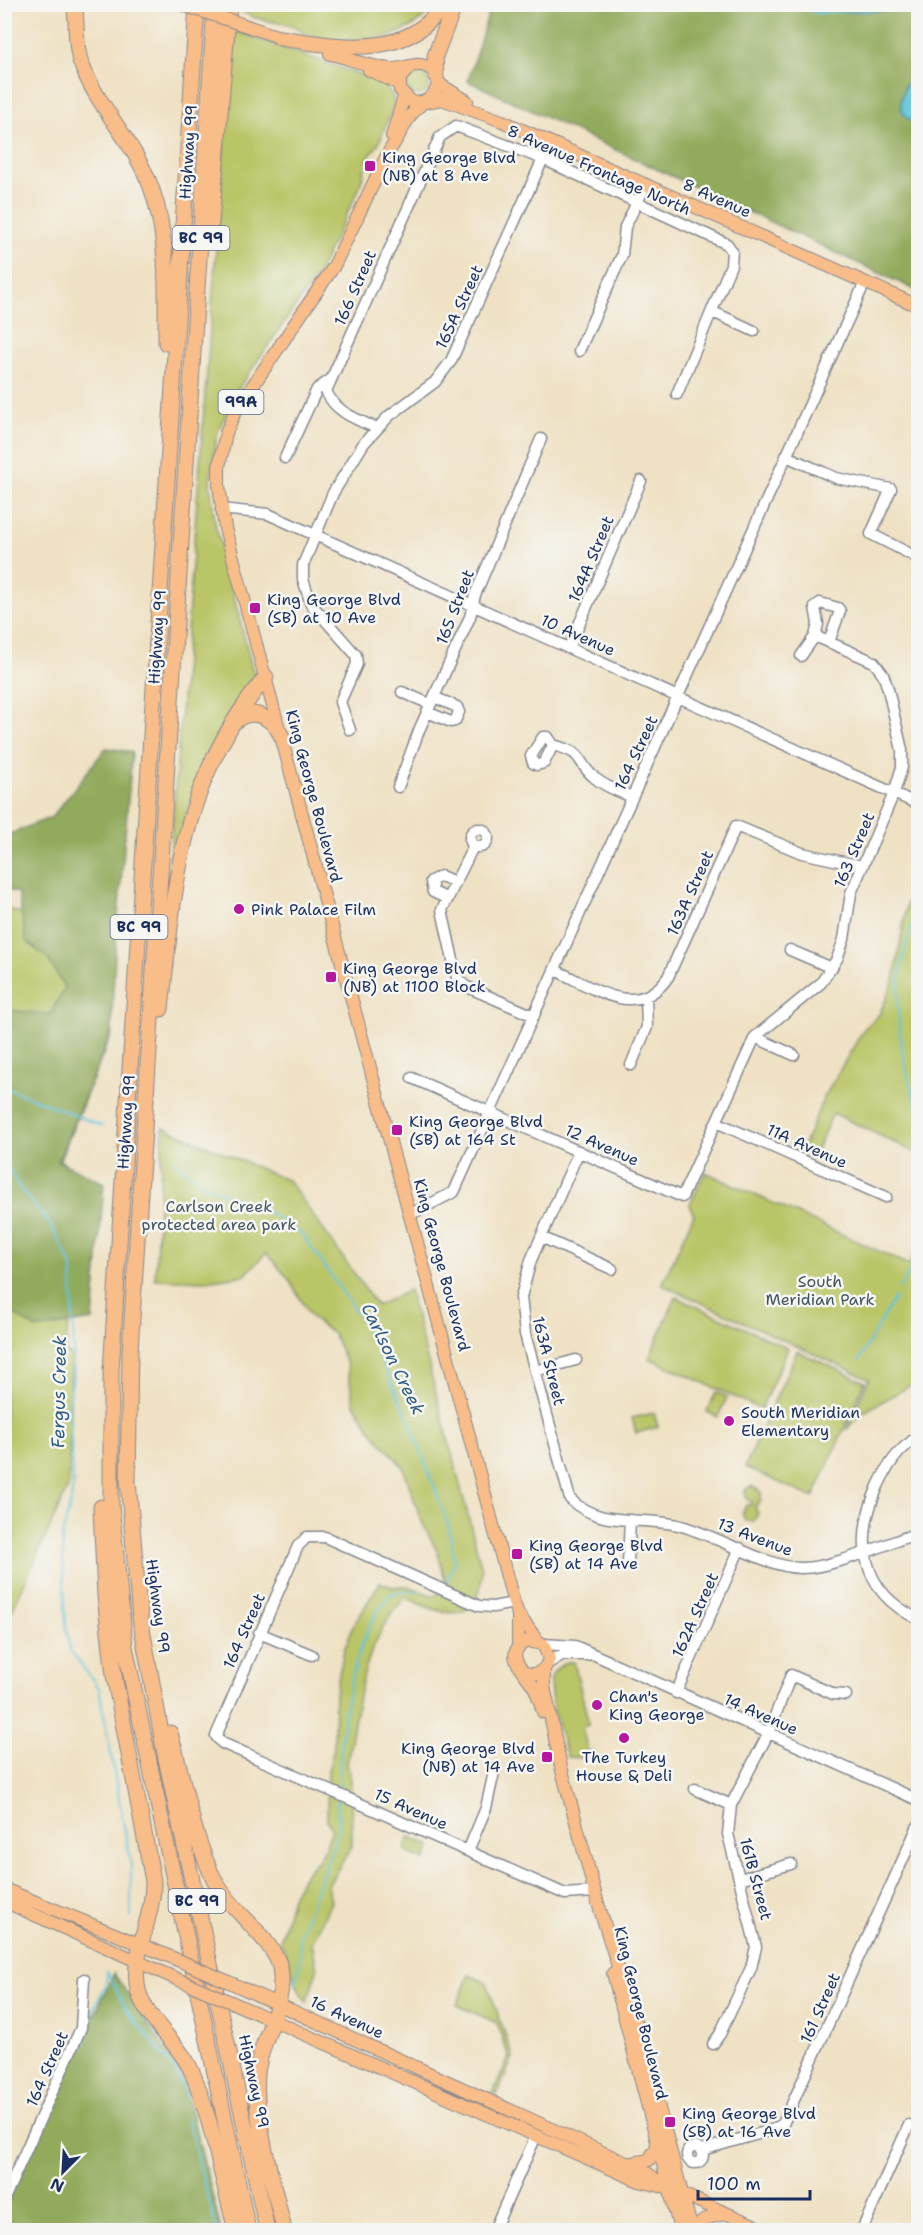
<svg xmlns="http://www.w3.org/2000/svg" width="923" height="2235" font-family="'Shantell Sans',sans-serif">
  <rect width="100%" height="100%" fill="#f6f6f2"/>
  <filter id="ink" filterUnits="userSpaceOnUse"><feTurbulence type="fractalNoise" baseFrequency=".0167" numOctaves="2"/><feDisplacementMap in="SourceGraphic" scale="12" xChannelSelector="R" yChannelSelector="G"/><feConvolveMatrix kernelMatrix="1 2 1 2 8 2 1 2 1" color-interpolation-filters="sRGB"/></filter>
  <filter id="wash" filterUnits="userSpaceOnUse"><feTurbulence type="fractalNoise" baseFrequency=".008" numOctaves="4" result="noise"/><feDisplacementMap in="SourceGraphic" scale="24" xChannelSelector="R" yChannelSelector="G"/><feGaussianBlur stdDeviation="1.35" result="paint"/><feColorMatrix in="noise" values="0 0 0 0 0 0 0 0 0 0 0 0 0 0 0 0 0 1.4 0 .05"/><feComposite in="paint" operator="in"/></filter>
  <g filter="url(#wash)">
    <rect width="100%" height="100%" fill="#efe1c3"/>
    <!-- green -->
    <path fill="#b9c566" stroke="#6a7a62" stroke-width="1.5" d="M 236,4 L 436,5 C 405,43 354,47 309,35 C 304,34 301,30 297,28 C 274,19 259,24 236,8 Z
      M 236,31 L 383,83 L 393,96 L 393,107 L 379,143 L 367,160 L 359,189 L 317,275 L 236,392 L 217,434 L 210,482 L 215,523 L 255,679 C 245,693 233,706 225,720 C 190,782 174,851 165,921 L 228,95 C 234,74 230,53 236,31 Z
      M407 84a11 11 0 1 1 22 0a11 11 0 1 1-22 0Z
      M 907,902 L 918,915 L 918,1154 L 833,1113 L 813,1158 L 801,1152 L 824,1097 L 864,1029 L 879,1015 L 894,980 Z
      M 5,907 L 112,954 L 112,1033 L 60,1160 L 96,1186 L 73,1246 L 66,1353 L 71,1354 L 69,1485 L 5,1626 Z
      M 163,1127 L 289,1181 L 377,1306 L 409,1290 L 482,1569 C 482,1627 443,1617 406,1597 C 360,1645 359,1702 347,1764 L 351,1779 L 352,1846 L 328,1885 L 331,1902 L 312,1943 L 317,1970 L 307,2002 C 293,1986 291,1960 280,1941 L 292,1897 L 305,1873 L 320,1859 L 332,1830 L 327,1820 L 328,1770 L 334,1748 L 335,1693 L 344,1650 L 353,1626 L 380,1582 L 392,1587 L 408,1586 L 434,1596 L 447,1587 L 438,1553 L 422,1522 L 403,1467 L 372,1432 L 354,1404 L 347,1365 L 333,1334 L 311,1317 L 288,1278 L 266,1253 L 245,1275 L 206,1281 L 155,1279 Z
      M 705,1172 L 909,1265 L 918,1244 L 918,1381 L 862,1413 L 846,1430 L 869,1379 L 662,1285 L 694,1214 L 689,1206 Z
      M 676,1297 L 788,1348 L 761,1409 L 649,1358 Z
      M 797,1351 L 865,1382 L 813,1498 L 745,1467 Z
      M 716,1392 L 727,1397 L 718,1417 L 707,1412 Z
      M 654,1413 L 658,1427 L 636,1433 L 632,1418 Z
      M 752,1486 L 761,1492 L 761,1500 L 755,1507 L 758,1513 L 754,1521 L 746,1521 L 742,1514 L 746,1505 L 751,1505 L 751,1502 L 746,1498 L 745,1490 Z
      M 566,1662 L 574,1662 L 588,1721 L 588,1725 L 582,1727 L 588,1752 L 595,1751 L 584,1758 L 567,1757 C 562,1740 545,1690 552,1675 C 555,1669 560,1666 566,1662 Z
      M 409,1837 L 431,1846 L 425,1860 L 408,1853 L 405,1847 Z
      M 469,1975 L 487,1983 L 513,2057 L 497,2095 L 493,2093 L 509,2058 L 497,2023 L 457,2005 Z"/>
    <!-- forest -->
    <path fill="#92aa5b" stroke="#566c5c" stroke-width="1.5" d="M 821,4 L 818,6 L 910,10 L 918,13 L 918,66 L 904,87 L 916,124 L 918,124 L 918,291 L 468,81 L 491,5 Z
      M 106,748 L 132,752 L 115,954 L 111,1033 L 58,1161 L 104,1183 L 93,1320 L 36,1329 L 5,1308 L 5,1010 L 50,1014 L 65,988 L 48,959 L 26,941 L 18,893 L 5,889 L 5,836 L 52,817 Z
      M 114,1974 L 181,2071 L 221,2230 L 5,2230 L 4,2204 Z"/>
    <!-- water -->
    <path fill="#5dc4da" stroke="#3c7a9c" stroke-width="1.5" d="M 821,4 L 918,5 L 918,13 L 910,10 L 833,12 L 818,7 Z
      M 918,66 L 918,124 C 887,112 905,85 918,66 Z"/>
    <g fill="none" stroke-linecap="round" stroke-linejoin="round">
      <!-- stream -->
      <path stroke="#5dc4da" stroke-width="2" d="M 918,895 C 916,917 908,936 903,958 C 892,1007 901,1061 918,1108
        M 4,1087 L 102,1126
        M 172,1159 L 203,1184 L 271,1214 L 302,1234 L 360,1317 L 408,1417 L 448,1524 L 455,1562 L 447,1581
        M 4,1162 L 20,1188 L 50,1224 L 72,1266 L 74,1368 L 69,1405 L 73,1482 L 71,1501 L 62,1537 L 66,1626 L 70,1650 L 99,1688 L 131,1865 L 131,1917
        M 899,1288 L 908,1275 L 918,1253
        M 859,1361 L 895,1297
        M 340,1788 C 338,1733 352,1634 392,1593 L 419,1591
        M 107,1972 L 128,2012 L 174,2068 L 187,2098
        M 295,1984 L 299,1969 L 300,1935 L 339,1829 L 337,1800
        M 83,2047 L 94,2008 L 106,1985 L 107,1975
        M 187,2118 L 217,2230"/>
      <!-- river -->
      <path stroke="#5dc4da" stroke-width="14" d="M 812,4 L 818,7 L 851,4"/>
    </g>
  </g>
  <g filter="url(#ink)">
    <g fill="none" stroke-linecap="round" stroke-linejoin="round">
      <defs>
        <path id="minor" d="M 713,312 L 754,331
          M 579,351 L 622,255 L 625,227 L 646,184
          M 376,428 C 356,419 335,412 326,391 L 440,137 L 456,126 L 543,159 L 727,244 L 732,251 L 731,265 L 677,394
          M 786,456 L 836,478 L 891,489 L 871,534 L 918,558
          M 285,458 L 317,389 L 330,380
          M 221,509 L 268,514 L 918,804
          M 569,648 L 641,481
          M 801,656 L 815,636 L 818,624 L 815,607 L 820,603 L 838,608 L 840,611 L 829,642
          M 402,692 L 430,704
          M 427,712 L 451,722 L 455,721 L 459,712 L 457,707 L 434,697
          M 350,730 L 340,702 L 357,664 L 356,655 L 311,604 L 303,579 L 303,565 L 333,493 L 364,443 L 389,416 L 435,382 L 451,361 L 543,159
          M 553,745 L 544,763 L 537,765 L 533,763 L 531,756 L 543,737 L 548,737 L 553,745 C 588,754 574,761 595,778 C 605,787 620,792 632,797
          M 398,787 L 420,728 L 470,617 L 475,595 L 541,439
          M470 838a9 9 0 1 1 18 0a9 9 0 1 1-18 0Z
          M 474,845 L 442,910 L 457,978 L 465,986 L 534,1016
          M 448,899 L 433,892 L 431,881 L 441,876 L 455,882
          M 790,950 L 832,968
          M 555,970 C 593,987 637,1022 668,977 L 736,826 L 802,853 L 862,866
          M 755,1037 L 794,1055
          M 631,1065 L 647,1027 L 646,998
          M 412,1078 L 682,1197 L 755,1037 L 821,983 L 837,959 L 844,939 L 851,893 L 894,793 L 902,767 L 902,750 L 888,689 L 883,674 L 874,662 L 815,636
          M 716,1122 L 886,1197
          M 579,1151 L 531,1260 L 521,1297 L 525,1334 L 570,1499 C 599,1528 641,1516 678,1525 C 714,1534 766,1567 800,1568 C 830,1569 888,1543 918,1533
          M 411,1214 L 454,1192 L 865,282
          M 541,1237 L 612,1269
          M 535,1371 L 576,1360
          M 918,1437 C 898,1449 888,1465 878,1486 C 854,1540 860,1591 918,1619
          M 628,1562 L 630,1520
          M 514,1603 L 493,1607 L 479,1606 L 325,1537 L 307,1537 L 298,1546 L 216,1736 L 222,1743 L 565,1894 L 594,1892
          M 259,1633 L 312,1655
          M 543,1644 L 575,1646 L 918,1800
          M 547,1664 L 562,1655 L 588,1655
          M 676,1693 L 740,1548
          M 695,1789 L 731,1805
          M 468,1851 L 486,1808 L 494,1772
          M 740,1879 L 791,1864
          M 713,2044 L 720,2034 L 751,1968 L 756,1947 L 728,1834 L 731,1805 L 768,1734 L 791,1675 L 833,1694 L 846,1695
          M687 2155a8 8 0 1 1 16 0a8 8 0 1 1-16 0Z
          M 702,2150 L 772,2130 L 783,2124 L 918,1826
          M 4,2199 L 81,2028 L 84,1979
          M 494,2230 L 536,2136
          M 862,2230 L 909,2125"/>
        <path id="major" d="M 238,23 L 288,40
          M 330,54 C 348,58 377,69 393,69 C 404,69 415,62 425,66 C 449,75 435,107 412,102 L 400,90 L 400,78 L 411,66
          M 369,70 L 399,84
          M 437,79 L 441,85 L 467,101
          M 426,102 L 442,99 L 502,121 L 918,306
          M 422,103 L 410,116 L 386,157 L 334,266 L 235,412 L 226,433 L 219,467 L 219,485 L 225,528 L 514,1603 L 518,1614 L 538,1641
          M 392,136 L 404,96
          M 518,1647 L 518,1614
          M 544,1669 L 544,1686 L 561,1767 L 597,1900 L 639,2034 L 692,2230
          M 523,1672 C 535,1677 545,1672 549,1659 L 543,1644 L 527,1641 C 502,1653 523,1670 532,1684 C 538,1692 540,1703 543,1712
          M 4,1889 L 166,1955
          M 4,1901 L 170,1976
          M 613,1973 L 680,2230
          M 229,1982 L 646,2172 L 662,2184
          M 231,2002 L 639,2181 L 668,2188 L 765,2230
          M 628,2164 L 649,2160 L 657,2146
          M 696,2230 C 702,2217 715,2216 728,2214"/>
        <path id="highway" d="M 74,4 C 78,24 74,44 81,63 C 98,109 136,143 152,190 C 169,239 166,292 166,343
          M 197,4 L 111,1371 L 111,1505 L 125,1647 L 248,2230
          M 215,4 L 130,1351 L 128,1481 L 140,1618 L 166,1759 L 267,2230
          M 280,38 C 337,46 406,62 444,4
          M 436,75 L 435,56 L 455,4
          M 211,223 L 229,4
          M 232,724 C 250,705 272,716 282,737
          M 161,1009 C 175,881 180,781 266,677
          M 101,1507 L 105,1596 L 114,1675 L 153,1881 C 154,1916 133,1949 137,1984 C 141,2018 179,2041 192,2072 C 212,2119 222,2180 236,2230
          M 170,1733 C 184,1781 192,1836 215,1881 C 230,1910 275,1941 280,1968 C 287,2005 260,2038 257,2074 C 253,2119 274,2185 284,2230"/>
      </defs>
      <!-- minor casing -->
      <use href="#minor" stroke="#858890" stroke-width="13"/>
      <!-- major casing -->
      <use href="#major" stroke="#858890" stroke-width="14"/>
      <!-- highway casing -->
      <use href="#highway" stroke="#858890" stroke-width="17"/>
      <!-- minor -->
      <use href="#minor" stroke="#fff" stroke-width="10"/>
      <!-- major -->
      <use href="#major" stroke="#f8bd89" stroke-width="12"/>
      <!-- highway -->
      <use href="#highway" stroke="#f8bd89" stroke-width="15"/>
      <defs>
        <path id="major-bridge" d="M 183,5 L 238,23
          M 166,1955 L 229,1982
          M 170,1976 L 231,2002"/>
      </defs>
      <!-- major-bridge casing -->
      <use href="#major-bridge" stroke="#858890" stroke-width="14" stroke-linecap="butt"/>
      <!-- major-bridge -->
      <use href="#major-bridge" stroke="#f8bd89" stroke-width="12"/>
    </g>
  </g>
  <!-- markers -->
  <g fill="#b5179e" stroke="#f6f6f2" stroke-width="2">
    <rect x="364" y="160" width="12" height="12" rx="3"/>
    <rect x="249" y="602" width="12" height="12" rx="3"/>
    <circle cx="239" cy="909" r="6"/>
    <rect x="325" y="971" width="12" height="12" rx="3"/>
    <rect x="391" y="1124" width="12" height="12" rx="3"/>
    <circle cx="729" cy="1421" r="6"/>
    <rect x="511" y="1548" width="12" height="12" rx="3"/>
    <circle cx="597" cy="1705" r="6"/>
    <circle cx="624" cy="1738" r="6"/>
    <rect x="541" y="1751" width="12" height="12" rx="3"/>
    <rect x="664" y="2116" width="12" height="12" rx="3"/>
  </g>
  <g text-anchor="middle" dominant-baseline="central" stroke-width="5" stroke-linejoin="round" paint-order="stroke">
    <!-- shield labels -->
    <g fill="#f6f6f2" stroke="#5d6b8a" stroke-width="1.5">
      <rect x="172.5" y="226" width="57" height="24" rx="4.5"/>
      <rect x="218.5" y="390" width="45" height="24" rx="4.5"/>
      <rect x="110.5" y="915" width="57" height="24" rx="4.5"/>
      <rect x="168.5" y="1889" width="57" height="24" rx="4.5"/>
    </g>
    <g font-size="15" font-weight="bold" fill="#1b2f5e">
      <text x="201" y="238">BC 99</text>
      <text x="241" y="402">99A</text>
      <text x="139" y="927">BC 99</text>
      <text x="197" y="1901">BC 99</text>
    </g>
    <!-- street labels -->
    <g font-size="16" fill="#1b2f5e" stroke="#f6f6f2">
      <text transform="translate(188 152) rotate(-86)">Highway 99</text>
      <text transform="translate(599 170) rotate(24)">8 Avenue Frontage North</text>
      <text transform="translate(717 198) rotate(24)">8 Avenue</text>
      <text transform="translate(355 288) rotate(-66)">166 Street</text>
      <text transform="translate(459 307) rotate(-65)">165A Street</text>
      <text transform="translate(591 559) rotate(-67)">164A Street</text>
      <text transform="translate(455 607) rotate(-69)">165 Street</text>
      <text transform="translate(578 635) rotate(24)">10 Avenue</text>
      <text transform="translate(157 637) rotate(-86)">Highway 99</text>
      <text transform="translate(636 753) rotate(-65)">164 Street</text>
      <text transform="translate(314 796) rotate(75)">King George Boulevard</text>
      <text transform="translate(854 850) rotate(-67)">163 Street</text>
      <text transform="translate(690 893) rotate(-66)">163A Street</text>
      <text transform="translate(126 1122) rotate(-86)">Highway 99</text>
      <text transform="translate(602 1145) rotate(24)">12 Avenue</text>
      <text transform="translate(807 1146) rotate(24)">11A Avenue</text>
      <text transform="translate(442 1265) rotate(75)">King George Boulevard</text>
      <text transform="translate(549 1361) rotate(76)">163A Street</text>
      <text transform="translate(755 1537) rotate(21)">13 Avenue</text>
      <text transform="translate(158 1606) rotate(82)">Highway 99</text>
      <text transform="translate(695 1615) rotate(-66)">162A Street</text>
      <text transform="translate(244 1631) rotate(-66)">164 Street</text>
      <text transform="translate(761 1714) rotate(24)">14 Avenue</text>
      <text transform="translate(411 1809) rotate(24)">15 Avenue</text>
      <text transform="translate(756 1879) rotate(75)">161B Street</text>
      <text transform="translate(820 2008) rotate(-66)">161 Street</text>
      <text transform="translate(641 2013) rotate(76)">King George Boulevard</text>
      <text transform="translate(347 2017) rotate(25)">16 Avenue</text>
      <text transform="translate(47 2069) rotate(-66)">164 Street</text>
      <text transform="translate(254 2081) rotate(78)">Highway 99</text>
    </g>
    <!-- poi labels -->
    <g font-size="16" fill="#1b2f5e" stroke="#f6f6f2" text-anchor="start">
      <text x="382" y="157">King George Blvd<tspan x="382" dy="18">(NB) at 8 Ave</tspan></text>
      <text x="267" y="599">King George Blvd<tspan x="267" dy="18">(SB) at 10 Ave</tspan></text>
      <text x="251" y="909">Pink Palace Film</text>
      <text x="343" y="968">King George Blvd<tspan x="343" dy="18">(NB) at 1100 Block</tspan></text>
      <text x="409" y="1121">King George Blvd<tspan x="409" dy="18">(SB) at 164 St</tspan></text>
      <text x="741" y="1412">South Meridian<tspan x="741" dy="18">Elementary</tspan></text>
      <text x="529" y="1545">King George Blvd<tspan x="529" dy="18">(SB) at 14 Ave</tspan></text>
      <text x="609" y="1696">Chan's<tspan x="609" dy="18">King George</tspan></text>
      <text x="535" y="1748" text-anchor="end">King George Blvd<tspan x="535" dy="18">(NB) at 14 Ave</tspan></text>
      <text x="624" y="1757" text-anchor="middle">The Turkey<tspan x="624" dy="18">House &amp; Deli</tspan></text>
      <text x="682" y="2113">King George Blvd<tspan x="682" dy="18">(SB) at 16 Ave</tspan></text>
    </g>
    <!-- park labels -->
    <g font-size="16" fill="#425460" stroke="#f6f6f2">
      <text x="219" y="1206">Carlson Creek<tspan x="219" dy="18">protected area park</tspan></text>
      <text x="820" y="1281">South<tspan x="820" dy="18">Meridian Park</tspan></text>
    </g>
    <!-- water labels -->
    <g font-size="18" font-style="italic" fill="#2f5c83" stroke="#f6f6f2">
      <text transform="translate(393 1359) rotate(64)">Carlson Creek</text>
      <text transform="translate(59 1392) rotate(-89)">Fergus Creek</text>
    </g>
  </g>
  <!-- margin -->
  <rect width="923" height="2235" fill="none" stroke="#f6f6f2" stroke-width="24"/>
  <!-- north arrow -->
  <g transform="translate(63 2172) rotate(204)" stroke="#f6f6f2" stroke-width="4.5" paint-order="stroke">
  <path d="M0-4.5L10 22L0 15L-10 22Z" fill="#1b2f5e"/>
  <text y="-9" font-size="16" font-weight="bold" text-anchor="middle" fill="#1b2f5e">N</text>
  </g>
  <!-- scale -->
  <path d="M698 2190v9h112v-9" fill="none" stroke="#1b2f5e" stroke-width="3"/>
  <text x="707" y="2190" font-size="18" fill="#1b2f5e" stroke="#f6f6f2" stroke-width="4.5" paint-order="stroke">100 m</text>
</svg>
